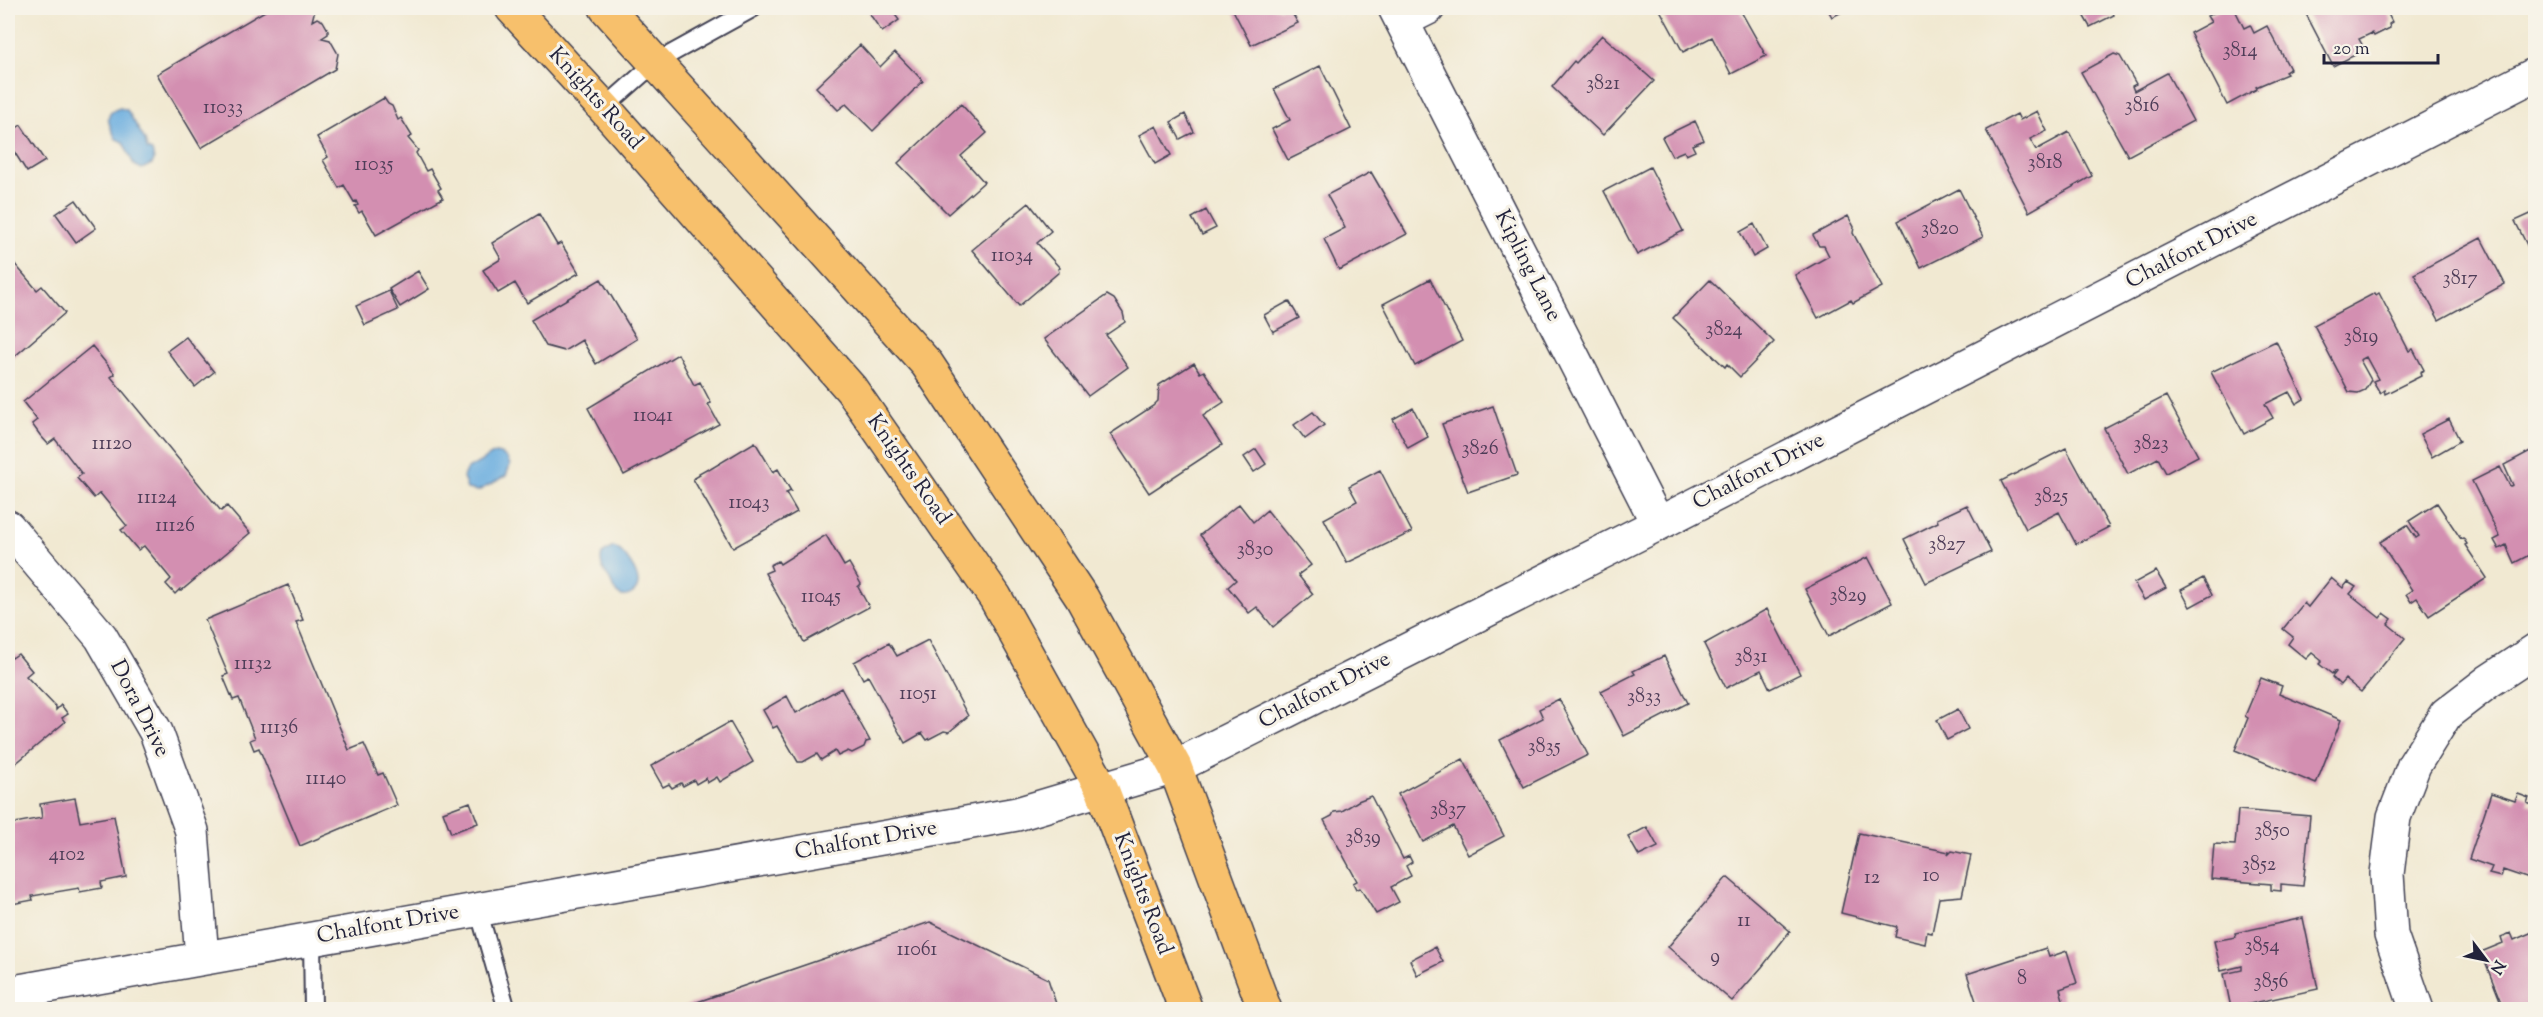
<svg xmlns="http://www.w3.org/2000/svg" width="2543" height="1017" font-family="'Sorts Mill Goudy',serif">
  <rect width="100%" height="100%" fill="#f7f3e8"/>
  <filter id="ink" filterUnits="userSpaceOnUse"><feTurbulence type="fractalNoise" baseFrequency=".0167" numOctaves="2"/><feDisplacementMap in="SourceGraphic" scale="12" xChannelSelector="R" yChannelSelector="G"/><feConvolveMatrix kernelMatrix="1 2 1 2 8 2 1 2 1" color-interpolation-filters="sRGB"/></filter>
  <filter id="wash" filterUnits="userSpaceOnUse"><feTurbulence type="fractalNoise" baseFrequency=".008" numOctaves="4" result="noise"/><feDisplacementMap in="SourceGraphic" scale="24" xChannelSelector="R" yChannelSelector="G"/><feGaussianBlur stdDeviation="1.35" result="paint"/><feColorMatrix in="noise" values="0 0 0 0 0 0 0 0 0 0 0 0 0 0 0 0 0 1.4 0 .05"/><feComposite in="paint" operator="in"/></filter>
  <g filter="url(#wash)">
    <rect width="100%" height="100%" fill="#f1e9d2"/>
    <!-- water -->
    <path fill="#6aaddf" stroke="#46688d" stroke-width="1.5" d="M 120,108 L 127,110 L 145,140 L 147,149 L 152,151 L 154,160 L 152,164 L 142,169 L 134,165 L 123,142 L 116,139 C 110,126 101,113 120,108 Z
      M 495,453 C 503,454 507,456 510,465 L 506,476 L 478,491 L 467,489 L 463,477 L 466,470 Z
      M 613,547 C 623,549 639,573 638,584 C 637,594 624,600 617,593 C 614,590 612,584 610,580 C 604,571 599,564 602,554 Z"/>
    <g id="blocks">
      <!-- building -->
      <path fill="#d38fb1" d="M 270,8 L 311,8 L 314,13 L 312,21 L 317,18 L 323,21 L 328,30 L 328,34 L 322,38 L 330,40 L 338,54 L 335,69 L 201,148 L 157,74 Z
        M 877,8 L 890,8 L 899,20 L 882,32 L 869,13 Z
        M 1232,8 L 1289,8 L 1298,23 L 1251,45 Z
        M 1659,8 L 1739,8 L 1766,56 L 1731,74 L 1712,37 L 1683,52 Z
        M 1827,8 L 1850,8 L 1832,17 Z
        M 2079,8 L 2110,8 L 2114,15 L 2090,27 Z
        M 2223,8 L 2234,8 L 2244,28 L 2250,25 L 2254,33 L 2267,26 L 2290,69 L 2285,72 L 2287,74 L 2256,87 L 2257,89 L 2227,105 L 2190,33 L 2211,22 L 2207,16 Z
        M 2313,8 L 2385,8 L 2392,22 L 2389,24 L 2390,28 L 2374,36 L 2372,33 L 2359,39 L 2365,50 L 2333,66 L 2305,12 Z
        M 1602,35 L 1654,81 L 1603,135 L 1552,87 L 1574,61 L 1576,63 Z
        M 860,45 L 880,67 L 895,52 L 923,81 L 873,131 L 846,104 L 838,110 L 816,87 Z
        M 2114,54 L 2120,56 L 2136,84 L 2132,86 L 2134,91 L 2167,73 L 2193,121 L 2128,156 L 2081,72 Z
        M 1320,66 L 1351,129 L 1288,160 L 1272,129 L 1290,120 L 1274,89 Z
        M 384,98 L 388,104 L 392,106 L 398,120 L 401,118 L 412,136 L 408,138 L 418,150 L 416,153 L 426,171 L 430,169 L 441,188 L 438,190 L 443,198 L 376,235 L 362,211 L 359,213 L 355,206 L 358,205 L 356,201 L 354,202 L 344,185 L 339,188 L 323,160 L 328,157 L 317,137 Z
        M 961,104 L 987,133 L 961,156 L 984,182 L 948,214 L 898,163 Z
        M 2037,111 L 2047,131 L 2030,139 L 2036,150 L 2069,132 L 2092,176 L 2029,212 L 1986,130 L 2017,114 L 2020,120 Z
        M 1185,114 L 1194,132 L 1180,139 L 1171,122 Z
        M 1695,121 L 1704,140 L 1692,145 L 1695,151 L 1686,155 L 1684,151 L 1672,156 L 1662,137 Z
        M 21,125 L 45,161 L 27,172 L 8,142 L 8,134 Z
        M 1156,126 L 1171,155 L 1155,164 L 1139,135 Z
        M 1650,167 L 1683,231 L 1637,255 L 1604,191 Z
        M 1371,172 L 1407,234 L 1339,270 L 1324,239 L 1345,228 L 1327,195 Z
        M 1959,189 L 1983,237 L 1921,268 L 1898,221 Z
        M 76,200 L 96,228 L 76,242 L 56,214 Z
        M 1029,203 L 1051,231 L 1037,243 L 1060,268 L 1058,269 L 1059,272 L 1019,306 L 972,250 Z
        M 1206,210 L 1216,228 L 1202,235 L 1192,218 Z
        M 2535,212 L 2535,261 L 2515,221 Z
        M 539,214 L 557,245 L 561,243 L 579,273 L 527,303 L 515,283 L 498,293 L 483,270 L 501,259 L 492,243 Z
        M 1848,216 L 1854,227 L 1853,233 L 1882,287 L 1853,303 L 1851,300 L 1818,318 L 1795,275 L 1829,256 L 1824,246 L 1819,246 L 1813,235 Z
        M 1754,224 L 1767,249 L 1753,257 L 1740,232 Z
        M 2481,238 L 2505,284 L 2439,320 L 2414,274 Z
        M 8,256 L 37,290 L 42,286 L 65,313 L 8,362 Z
        M 418,271 L 429,289 L 400,307 L 389,289 Z
        M 601,279 L 637,339 L 596,364 L 582,340 L 564,351 L 546,346 L 531,320 Z
        M 1430,279 L 1462,341 L 1415,366 L 1383,304 Z
        M 1710,280 L 1774,342 L 1740,377 L 1727,364 L 1725,367 L 1673,318 Z
        M 389,291 L 398,310 L 365,325 L 356,306 Z
        M 2375,293 L 2376,295 L 2379,293 L 2409,351 L 2413,349 L 2424,370 L 2420,372 L 2421,376 L 2385,394 L 2384,390 L 2380,393 L 2373,381 L 2378,379 L 2366,357 L 2360,360 L 2371,380 L 2365,390 L 2358,393 L 2349,392 L 2314,325 Z
        M 1107,295 L 1114,299 L 1123,313 L 1125,322 L 1106,335 L 1128,367 L 1088,396 L 1044,339 Z
        M 1289,301 L 1299,318 L 1273,332 L 1264,315 Z
        M 186,337 L 214,372 L 195,387 L 167,351 Z
        M 2276,341 L 2304,399 L 2296,404 L 2289,392 L 2265,404 L 2273,418 L 2244,434 L 2211,372 Z
        M 92,346 L 115,374 L 111,377 L 221,511 L 227,506 L 250,533 L 181,591 L 180,589 L 175,594 L 166,584 L 171,579 L 144,546 L 138,550 L 121,530 L 127,526 L 100,493 L 94,498 L 77,478 L 82,474 L 55,439 L 48,444 L 40,435 L 32,424 L 37,420 L 23,402 Z
        M 678,354 L 694,385 L 700,382 L 711,403 L 708,404 L 719,424 L 624,475 L 588,408 Z
        M 1194,363 L 1200,373 L 1204,371 L 1224,402 L 1203,416 L 1222,445 L 1149,493 L 1110,434 L 1153,406 L 1158,401 L 1159,385 Z
        M 2166,396 L 2198,456 L 2166,473 L 2158,458 L 2128,474 L 2104,428 Z
        M 1493,406 L 1517,475 L 1468,492 L 1442,424 Z
        M 1413,408 L 1428,437 L 1408,448 L 1393,419 Z
        M 1313,412 L 1324,425 L 1305,439 L 1294,425 Z
        M 2449,419 L 2460,441 L 2432,457 L 2420,434 Z
        M 755,442 L 773,472 L 778,469 L 791,491 L 786,493 L 797,512 L 733,548 L 693,479 L 700,475 L 699,473 L 708,468 L 709,470 Z
        M 2066,448 L 2109,527 L 2076,544 L 2059,512 L 2026,529 L 2001,481 Z
        M 1256,449 L 1266,464 L 1254,472 L 1244,457 Z
        M 2534,449 L 2535,552 L 2514,563 L 2506,545 L 2499,549 L 2494,540 L 2500,537 L 2472,481 L 2500,467 L 2510,486 L 2513,485 L 2504,465 Z
        M 1380,470 L 1412,532 L 1347,563 L 1324,519 L 1357,501 L 1349,486 Z
        M 2437,503 L 2461,539 L 2463,538 L 2467,544 L 2465,545 L 2487,578 L 2429,616 L 2417,598 L 2411,602 L 2406,594 L 2412,590 L 2380,542 L 2407,525 L 2416,538 L 2419,536 L 2409,521 Z
        M 1239,504 L 1253,522 L 1267,510 L 1311,565 L 1298,575 L 1313,594 L 1273,627 L 1257,607 L 1249,613 L 1228,587 L 1236,580 L 1200,535 Z
        M 1967,505 L 1991,552 L 1926,583 L 1904,539 L 1938,522 L 1937,519 Z
        M 826,535 L 844,566 L 849,563 L 861,584 L 858,587 L 869,607 L 804,642 L 765,573 L 772,570 L 770,565 L 778,561 L 780,564 Z
        M 1868,557 L 1892,603 L 1829,636 L 1805,589 Z
        M 2156,571 L 2166,588 L 2144,600 L 2134,583 Z
        M 2203,578 L 2212,595 L 2190,607 L 2181,590 Z
        M 2331,578 L 2343,588 L 2348,582 L 2356,587 L 2350,594 L 2380,618 L 2384,613 L 2392,619 L 2388,624 L 2405,638 L 2361,692 L 2345,679 L 2340,685 L 2332,677 L 2336,672 L 2334,671 L 2332,674 L 2319,664 L 2322,661 L 2312,653 L 2306,659 L 2288,644 L 2293,637 L 2283,629 L 2304,603 L 2308,607 Z
        M 288,585 L 303,620 L 296,622 L 349,750 L 364,744 L 378,775 L 383,773 L 397,805 L 300,846 L 259,748 L 254,750 L 250,740 L 255,738 L 239,698 L 233,700 L 223,676 L 228,674 L 205,620 Z
        M 1767,609 L 1800,674 L 1770,689 L 1761,670 L 1726,688 L 1704,644 Z
        M 928,640 L 968,716 L 949,732 L 944,731 L 927,740 L 922,733 L 905,743 L 868,676 L 863,679 L 854,662 L 889,643 L 897,656 Z
        M 8,652 L 12,658 L 18,654 L 32,671 L 26,676 L 56,707 L 56,710 L 61,705 L 68,714 L 62,718 L 65,722 L 8,770 Z
        M 1664,656 L 1688,703 L 1624,736 L 1601,691 L 1635,674 L 1633,671 Z
        M 2261,678 L 2282,686 L 2279,694 L 2341,720 L 2316,784 L 2235,750 L 2248,718 L 2245,716 Z
        M 841,688 L 870,741 L 866,742 L 864,747 L 852,753 L 848,751 L 838,756 L 835,751 L 821,760 L 817,754 L 803,762 L 798,762 L 777,726 L 773,728 L 763,710 L 787,696 L 796,713 Z
        M 1559,699 L 1588,755 L 1524,787 L 1500,740 L 1543,718 L 1539,709 Z
        M 1958,709 L 1968,729 L 1947,740 L 1937,720 Z
        M 730,722 L 753,762 L 720,782 L 717,777 L 707,783 L 706,778 L 696,784 L 694,780 L 683,786 L 681,783 L 672,788 L 669,784 L 663,787 L 651,766 Z
        M 1463,759 L 1504,836 L 1468,855 L 1453,826 L 1423,842 L 1398,794 Z
        M 2491,793 L 2515,801 L 2518,794 L 2529,798 L 2527,803 L 2535,806 L 2535,881 L 2503,870 L 2501,877 L 2489,874 L 2492,867 L 2469,859 Z
        M 1371,796 L 1403,859 L 1409,856 L 1412,862 L 1406,866 L 1411,876 L 1391,887 L 1399,902 L 1376,914 L 1360,888 L 1356,889 L 1353,883 L 1357,881 L 1324,820 L 1332,816 L 1334,812 L 1342,811 L 1358,801 Z
        M 75,798 L 80,822 L 114,816 L 126,877 L 101,882 L 102,888 L 80,892 L 79,888 L 32,896 L 33,900 L 12,904 L 10,898 L 8,899 L 8,835 L 11,835 L 9,824 L 42,818 L 40,804 Z
        M 470,802 L 478,823 L 451,833 L 443,812 Z
        M 2238,810 L 2310,816 L 2303,886 L 2281,884 L 2281,891 L 2271,890 L 2271,884 L 2211,879 L 2214,844 L 2235,845 Z
        M 1647,827 L 1658,847 L 1639,856 L 1628,837 Z
        M 1859,833 L 1949,852 L 1948,855 L 1952,851 L 1971,855 L 1962,896 L 1939,898 L 1932,933 L 1927,932 L 1925,944 L 1895,937 L 1897,927 L 1841,913 Z
        M 1727,877 L 1790,931 L 1762,967 L 1732,1001 L 1668,947 Z
        M 2303,918 L 2318,989 L 2231,1008 L 2224,974 L 2242,970 L 2242,966 L 2221,971 L 2214,941 L 2236,937 L 2235,933 Z
        M 930,922 L 1048,979 L 1058,1010 L 674,1010 Z
        M 2535,931 L 2535,1010 L 2504,1010 L 2481,952 L 2503,943 L 2501,937 L 2511,933 L 2514,940 Z
        M 1435,947 L 1443,962 L 1417,975 L 1410,960 Z
        M 2046,948 L 2049,957 L 2067,951 L 2077,983 L 2060,989 L 2066,1010 L 1979,1010 L 1967,974 Z"/>
    </g>
  </g>
  <g filter="url(#ink)">
    <use href="#blocks" fill-opacity="0" stroke="#414052" stroke-width="1.5"/>
    <g fill="none" stroke-linecap="round" stroke-linejoin="round">
      <defs>
        <path id="service" d="M 604,108 L 656,62 L 754,8
          M 478,909 L 507,1010
          M 312,939 L 313,1010"/>
        <path id="minor" d="M 1395,8 L 1658,524
          M 1402,21 L 1428,8
          M 8,527 L 101,637 L 156,732 L 192,831 L 202,958
          M 8,993 L 1017,814 L 1175,767 L 1658,524 L 2536,74
          M 2417,1010 L 2391,935 L 2387,874 L 2394,817 L 2414,765 L 2446,714 L 2489,681 L 2536,650"/>
        <path id="primary" d="M 512,8 L 604,108 L 851,389 L 995,597 L 1102,789 L 1186,1010
          M 606,8 L 927,364 L 1082,598 L 1175,767 L 1265,1010"/>
      </defs>
      <!-- service casing -->
      <use href="#service" stroke="#414052" stroke-width="20"/>
      <!-- minor casing -->
      <use href="#minor" stroke="#414052" stroke-width="36"/>
      <!-- primary casing -->
      <use href="#primary" stroke="#414052" stroke-width="36"/>
      <!-- service -->
      <use href="#service" stroke="#fff" stroke-width="16"/>
      <!-- minor -->
      <use href="#minor" stroke="#fff" stroke-width="33"/>
      <!-- primary -->
      <use href="#primary" stroke="#f7c06c" stroke-width="33"/>
    </g>
  </g>
  <g text-anchor="middle" dominant-baseline="central" stroke-width="6" stroke-linejoin="round" paint-order="stroke">
    <!-- number labels -->
    <g font-size="20" fill="#4e3d58">
      <text x="2240" y="51">3814</text>
      <text x="1603" y="84">3821</text>
      <text x="2142" y="106">3816</text>
      <text x="223" y="108">11033</text>
      <text x="2045" y="163">3818</text>
      <text x="374" y="165">11035</text>
      <text x="1940" y="229">3820</text>
      <text x="1012" y="256">11034</text>
      <text x="2460" y="279">3817</text>
      <text x="1724" y="330">3824</text>
      <text x="2361" y="337">3819</text>
      <text x="653" y="416">11041</text>
      <text x="112" y="444">11120</text>
      <text x="2151" y="444">3823</text>
      <text x="1480" y="449">3826</text>
      <text x="2051" y="497">3825</text>
      <text x="157" y="498">11124</text>
      <text x="749" y="503">11043</text>
      <text x="175" y="526">11126</text>
      <text x="1947" y="545">3827</text>
      <text x="1255" y="550">3830</text>
      <text x="1848" y="596">3829</text>
      <text x="821" y="597">11045</text>
      <text x="1751" y="657">3831</text>
      <text x="253" y="664">11132</text>
      <text x="918" y="694">11051</text>
      <text x="1644" y="697">3833</text>
      <text x="279" y="728">11136</text>
      <text x="1544" y="747">3835</text>
      <text x="326" y="779">11140</text>
      <text x="1448" y="810">3837</text>
      <text x="2272" y="831">3850</text>
      <text x="1363" y="838">3839</text>
      <text x="67" y="855">4102</text>
      <text x="2259" y="865">3852</text>
      <text x="1931" y="876">10</text>
      <text x="1872" y="878">12</text>
      <text x="1744" y="921">11</text>
      <text x="2262" y="946">3854</text>
      <text x="917" y="950">11061</text>
      <text x="1715" y="957">9</text>
      <text x="2022" y="979">8</text>
      <text x="2271" y="982">3856</text>
    </g>
    <!-- street labels -->
    <g font-size="22" fill="#22223b" stroke="#f7f3e8">
      <text transform="translate(595 99) rotate(48)">Knights Road</text>
      <text transform="translate(2192 251) rotate(-27)">Chalfont Drive</text>
      <text transform="translate(1527 266) rotate(63)">Kipling Lane</text>
      <text transform="translate(908 470) rotate(55)">Knights Road</text>
      <text transform="translate(1759 472) rotate(-27)">Chalfont Drive</text>
      <text transform="translate(1325 691) rotate(-27)">Chalfont Drive</text>
      <text transform="translate(139 709) rotate(63)">Dora Drive</text>
      <text transform="translate(866 841) rotate(-10)">Chalfont Drive</text>
      <text transform="translate(1142 894) rotate(69)">Knights Road</text>
      <text transform="translate(388 925) rotate(-10)">Chalfont Drive</text>
    </g>
  </g>
  <!-- margin -->
  <rect width="2543" height="1017" fill="none" stroke="#f7f3e8" stroke-width="30"/>
  <!-- north arrow -->
  <g transform="translate(2486 960) rotate(122)" stroke="#f7f3e8" stroke-width="4.5" paint-order="stroke">
  <path d="M0-4.5L10 22L0 15L-10 22Z" fill="#22223b"/>
  <text y="-9" font-size="16" font-weight="bold" text-anchor="middle" fill="#22223b">N</text>
  </g>
  <!-- scale -->
  <path d="M2324 54v9h114v-9" fill="none" stroke="#22223b" stroke-width="3"/>
  <text x="2333" y="54" font-size="18" fill="#22223b" stroke="#f7f3e8" stroke-width="4.5" paint-order="stroke">20 m</text>
</svg>
